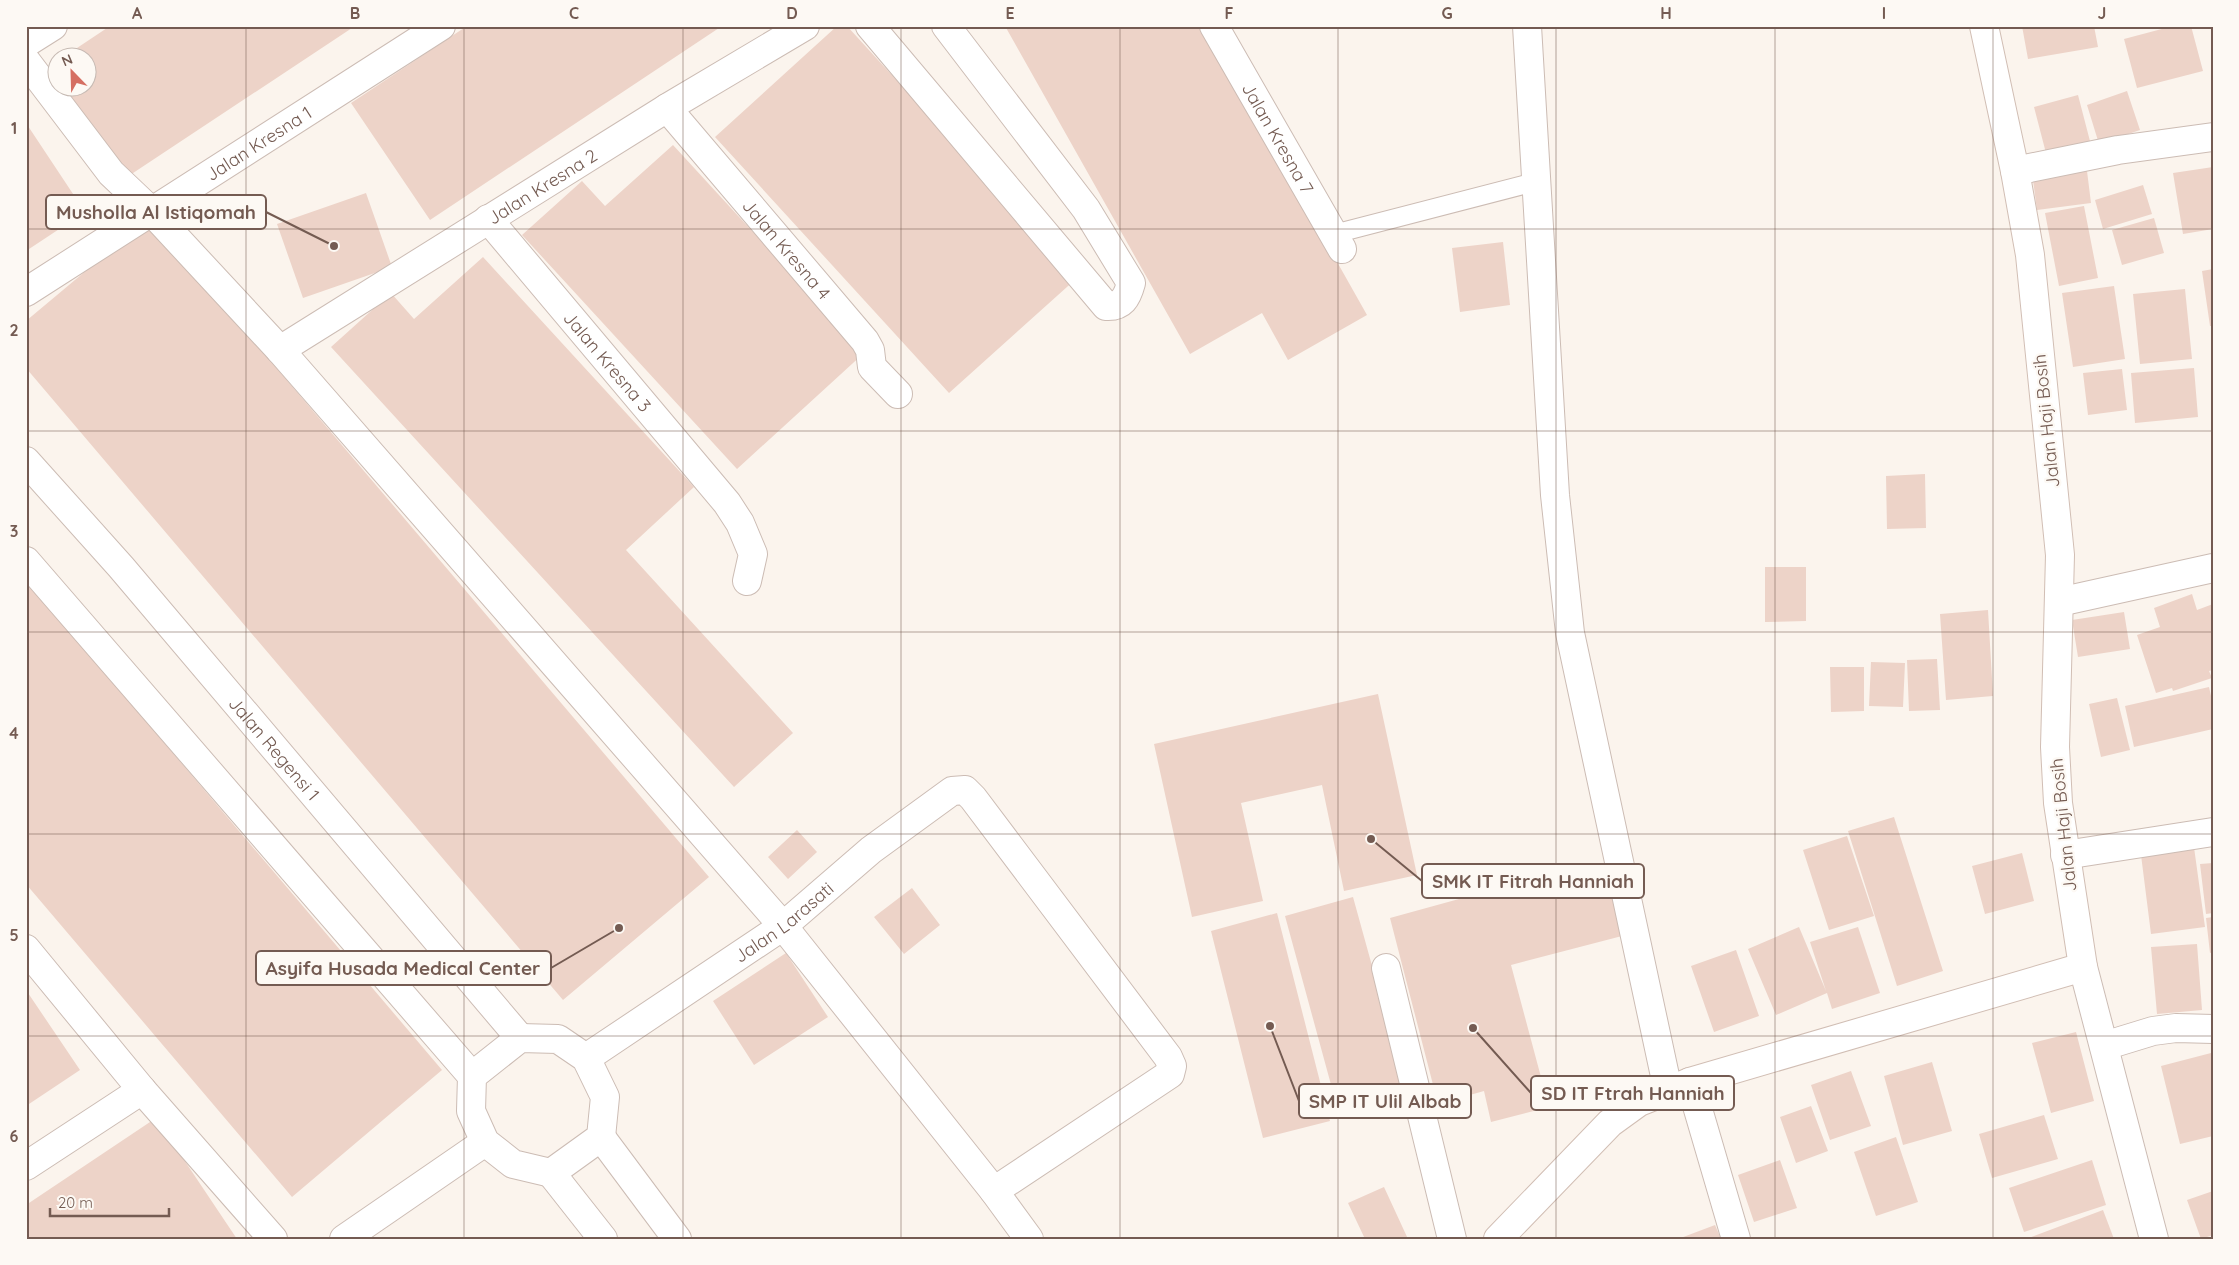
<svg xmlns="http://www.w3.org/2000/svg" width="2239" height="1265" font-family="Quicksand,sans-serif">
  <rect width="100%" height="100%" fill="#fbf4ed"/>
  <!-- building -->
  <path fill="#edd3c8" d="M 110,26 L 355,26 L 121,181 L 59,88 L 88,88 L 88,58 L 62,58 Z
    M 467,26 L 722,26 L 430,220 L 351,103 Z
    M 837,26 L 847,26 L 1077,278 L 949,393 L 715,137 Z
    M 1005,26 L 1204,26 L 1367,315 L 1288,360 L 1262,313 L 1190,354 Z
    M 2022,26 L 2094,26 L 2098,47 L 2028,59 Z
    M 2173,26 L 2191,26 L 2203,71 L 2137,88 L 2124,39 Z
    M 58,61 L 58,86 L 46,68 Z
    M 2127,91 L 2140,130 L 2099,144 L 2087,105 Z
    M 2078,95 L 2091,145 L 2047,157 L 2034,107 Z
    M 26,123 L 85,212 L 26,251 Z
    M 673,145 L 864,353 L 737,469 L 522,235 L 582,181 L 605,206 Z
    M 2213,167 L 2213,229 L 2183,234 L 2173,173 Z
    M 2087,171 L 2091,203 L 2037,210 L 2033,180 Z
    M 2143,185 L 2152,214 L 2103,229 L 2095,200 Z
    M 366,193 L 392,267 L 303,298 L 277,224 Z
    M 2084,206 L 2098,278 L 2059,286 L 2045,213 Z
    M 149,218 L 709,877 L 563,1000 L 26,368 L 26,321 Z
    M 2154,218 L 2164,253 L 2122,265 L 2112,230 Z
    M 1503,242 L 1510,305 L 1460,312 L 1452,248 Z
    M 483,257 L 694,487 L 626,550 L 793,733 L 734,787 L 331,347 L 391,293 L 414,319 Z
    M 2213,269 L 2213,326 L 2210,326 L 2202,271 Z
    M 2114,286 L 2125,359 L 2073,367 L 2062,293 Z
    M 2185,289 L 2192,359 L 2140,364 L 2133,294 Z
    M 2194,368 L 2198,417 L 2135,423 L 2131,373 Z
    M 2122,369 L 2127,410 L 2088,415 L 2083,373 Z
    M 1925,474 L 1926,528 L 1887,529 L 1886,476 Z
    M 1765,567 L 1806,567 L 1806,621 L 1765,622 Z
    M 26,580 L 442,1070 L 292,1197 L 26,884 Z
    M 2192,594 L 2197,610 L 2213,604 L 2213,670 L 2209,671 L 2212,678 L 2173,691 L 2172,688 L 2156,693 L 2137,635 L 2160,627 L 2154,608 Z
    M 1988,610 L 1993,696 L 1946,700 L 1940,614 Z
    M 2124,612 L 2130,649 L 2078,657 L 2072,620 Z
    M 1937,659 L 1940,710 L 1909,711 L 1907,660 Z
    M 1871,662 L 1905,663 L 1903,707 L 1869,706 Z
    M 1830,667 L 1864,667 L 1864,711 L 1831,712 Z
    M 2209,687 L 2213,705 L 2213,729 L 2134,747 L 2125,706 Z
    M 1378,694 L 1417,875 L 1344,891 L 1322,785 L 1241,803 L 1263,901 L 1192,917 L 1154,744 Z
    M 2117,698 L 2130,750 L 2101,757 L 2089,704 Z
    M 1894,817 L 1943,971 L 1897,986 L 1848,831 Z
    M 797,830 L 817,852 L 788,879 L 768,857 Z
    M 1847,836 L 1874,916 L 1829,930 L 1803,850 Z
    M 2193,840 L 2205,927 L 2151,934 L 2140,847 Z
    M 2022,853 L 2034,901 L 1985,914 L 1972,866 Z
    M 2213,863 L 2213,913 L 2206,914 L 2200,864 Z
    M 1604,869 L 1622,936 L 1511,965 L 1549,1107 L 1491,1122 L 1484,1091 L 1438,1104 L 1390,918 L 1488,891 L 1490,899 Z
    M 912,888 L 940,925 L 904,954 L 874,917 Z
    M 1353,897 L 1408,1096 L 1339,1114 L 1285,916 Z
    M 1277,913 L 1330,1121 L 1263,1138 L 1211,931 Z
    M 2213,917 L 2213,952 L 2210,953 L 2206,918 Z
    M 1799,927 L 1826,991 L 1810,942 L 1858,927 L 1880,993 L 1832,1009 L 1827,993 L 1776,1015 L 1748,949 Z
    M 2197,944 L 2202,1010 L 2157,1014 L 2151,947 Z
    M 1736,950 L 1759,1016 L 1714,1032 L 1691,966 Z
    M 786,953 L 828,1017 L 754,1065 L 713,1001 Z
    M 26,990 L 80,1070 L 26,1106 Z
    M 2076,1032 L 2094,1101 L 2051,1113 L 2032,1043 Z
    M 2211,1053 L 2213,1136 L 2180,1144 L 2161,1066 Z
    M 1932,1062 L 1952,1131 L 1903,1145 L 1884,1076 Z
    M 1851,1071 L 1871,1126 L 1830,1140 L 1811,1085 Z
    M 1811,1106 L 1828,1151 L 1796,1163 L 1780,1117 Z
    M 2044,1115 L 2058,1159 L 1992,1178 L 1979,1134 Z
    M 156,1118 L 237,1239 L 26,1239 L 26,1205 Z
    M 1896,1137 L 1918,1202 L 1876,1216 L 1854,1152 Z
    M 1780,1160 L 1797,1208 L 1754,1222 L 1738,1175 Z
    M 2092,1160 L 2106,1205 L 2024,1232 L 2009,1188 Z
    M 1384,1187 L 1408,1239 L 1365,1239 L 1348,1203 Z
    M 2213,1191 L 2213,1235 L 2201,1239 L 2187,1200 Z
    M 2103,1210 L 2114,1239 L 2026,1239 Z
    M 1715,1225 L 1721,1239 L 1678,1239 Z"/>
  <g fill="none" stroke-linecap="round" stroke-linejoin="round">
    <defs>
      <path id="service" d="M 1334,234 L 1535,182"/>
      <g id="minor">
        <path d="M 870,26 L 1106,306 C 1122,307 1127,298 1131,283 L 1086,209 L 946,26"/>
        <path id="s1" d="M 1214,26 L 1342,249"/>
        <path d="M 1527,26 L 1555,495 L 1570,633 L 1668,1090"/>
        <path d="M 26,43 L 53,26"/>
        <path d="M 26,61 L 111,173 L 151,211 L 280,350 L 783,926 L 994,1191 L 1029,1239"/>
        <path id="s2" d="M 667,108 L 865,341 L 870,350 L 872,367 L 898,394"/>
        <path d="M 2015,171 L 2118,150 L 2213,137"/>
        <path id="s3" d="M 488,219 L 727,503 L 740,523 L 753,554 L 747,581"/>
        <path id="s4" d="M 26,292 L 441,26"/>
        <path id="s5" d="M 280,350 L 667,108 L 805,26"/>
        <path id="s6" d="M 26,461 L 121,567 L 520,1038"/>
        <path d="M 26,561 L 472,1076 L 471,1111 L 485,1142 L 513,1164 L 551,1173 L 601,1137 L 605,1097 L 586,1058 L 558,1039 L 520,1038 L 472,1076"/>
        <path d="M 2059,602 L 2213,568"/>
        <path d="M 2065,855 L 2213,832"/>
        <path d="M 26,949 L 142,1090 L 273,1239"/>
        <path d="M 1386,968 L 1452,1239"/>
        <path d="M 2104,1046 L 2153,1031 L 2176,1028 L 2213,1029"/>
        <path id="s7" d="M 586,1058 L 783,926 L 871,850 L 952,791 L 965,790 L 973,798 L 1168,1057 L 1172,1066 L 1170,1074 L 994,1191"/>
        <path d="M 1690,1082 L 1736,1239"/>
        <path d="M 601,1137 L 677,1239"/>
        <path d="M 26,1166 L 142,1090"/>
        <path d="M 551,1173 L 603,1239"/>
        <path d="M 344,1239 L 485,1142"/>
      </g>
      <path id="tertiary" d="M 2083,967 L 2154,1239"/>
      <path id="secondary" d="M 1498,1239 L 1610,1123 L 1639,1102 L 1690,1082 L 2083,967 L 2058,803 L 2055,747 L 2060,555 L 2030,255 L 2015,171 L 1984,26"/>
    </defs>
    <!-- service casing -->
    <use href="#service" stroke="#ccbcb4" stroke-width="20"/>
    <!-- minor casing -->
    <use href="#minor" stroke="#ccbcb4" stroke-width="30"/>
    <!-- tertiary casing -->
    <use href="#tertiary" stroke="#ccbcb4" stroke-width="30"/>
    <!-- secondary casing -->
    <use href="#secondary" stroke="#d1beb4" stroke-width="30"/>
    <!-- service -->
    <use href="#service" stroke="#fff" stroke-width="18"/>
    <!-- minor -->
    <use href="#minor" stroke="#fff" stroke-width="28"/>
    <!-- tertiary -->
    <use href="#tertiary" stroke="#fff" stroke-width="28"/>
    <!-- secondary -->
    <use href="#secondary" stroke="#fff" stroke-width="28"/>
  </g>
  <!-- grid -->
  <path fill="none" stroke="#745b52" stroke-width="1" stroke-opacity="0.55" d="M 246,26 L 246,1239M 464,26 L 464,1239M 683,26 L 683,1239M 901,26 L 901,1239M 1120,26 L 1120,1239M 1338,26 L 1338,1239M 1556,26 L 1556,1239M 1775,26 L 1775,1239M 1993,26 L 1993,1239M 26,229 L 2213,229M 26,431 L 2213,431M 26,632 L 2213,632M 26,834 L 2213,834M 26,1036 L 2213,1036"/>
  <g text-anchor="middle" dominant-baseline="central" stroke-width="4.5" stroke-linejoin="round" paint-order="stroke">
    <!-- street labels -->
    <g font-size="18" fill="#745b52" stroke="#fdf9f4">
      <text stroke="none"><textPath href="#s1" startOffset="129">Jalan Kresna 7</textPath></text>
      <text stroke="none"><textPath href="#s4" startOffset="276">Jalan Kresna 1</textPath></text>
      <text stroke="none"><textPath href="#s5" startOffset="309">Jalan Kresna 2</textPath></text>
      <text stroke="none"><textPath href="#s2" startOffset="185">Jalan Kresna 4</textPath></text>
      <text stroke="none"><textPath href="#s3" startOffset="186">Jalan Kresna 3</textPath></text>
      <text transform="translate(2046 421) rotate(-96)">Jalan Haji Bosih</text>
      <text stroke="none"><textPath href="#s6" startOffset="380">Jalan Regensi 1</textPath></text>
      <text transform="translate(2063 825) rotate(-96)">Jalan Haji Bosih</text>
      <text stroke="none"><textPath href="#s7" startOffset="240">Jalan Larasati</textPath></text>
    </g>
  </g>
  <!-- callouts -->
  <path fill="none" stroke="#745b52" stroke-width="2" d="M334 246L266 212M1371 839L1422 881M619 928L551 968M1473 1028L1531 1093M1270 1026L1299 1101"/>
  <g fill="#745b52" stroke="#fdf9f4" stroke-width="2">
    <circle cx="334" cy="246" r="5"/>
    <circle cx="1371" cy="839" r="5"/>
    <circle cx="619" cy="928" r="5"/>
    <circle cx="1473" cy="1028" r="5"/>
    <circle cx="1270" cy="1026" r="5"/>
  </g>
  <g fill="#fdf9f4" stroke="#745b52" stroke-width="2">
    <rect x="46" y="195" width="220" height="34" rx="5"/>
    <rect x="1422" y="864" width="222" height="34" rx="5"/>
    <rect x="256" y="951" width="295" height="34" rx="5"/>
    <rect x="1531" y="1076" width="203" height="34" rx="5"/>
    <rect x="1299" y="1084" width="172" height="34" rx="5"/>
  </g>
  <g font-size="19" text-anchor="middle" font-weight="bold" fill="#745b52">
    <text x="156" y="219">Musholla Al Istiqomah</text>
    <text x="1533" y="888">SMK IT Fitrah Hanniah</text>
    <text x="403" y="975">Asyifa Husada Medical Center</text>
    <text x="1633" y="1100">SD IT Ftrah Hanniah</text>
    <text x="1385" y="1108">SMP IT Ulil Albab</text>
  </g>
  <!-- border -->
  <rect width="2239" height="1265" fill="none" stroke="#fdf9f4" stroke-width="55"/>
  <!-- north arrow -->
  <g transform="translate(72 72) rotate(337)"><circle r="24" fill="#fdf9f4" stroke="#c6bab3"/>
  <path d="M0-4L9 19L0 12L-9 19Z" fill="#d56f62"/>
  <text y="-8" font-size="14" font-weight="bold" text-anchor="middle" fill="#745b52">N</text>
  </g>
  <!-- scale -->
  <path d="M50 1208v8h119v-8" fill="none" stroke="#745b52" stroke-width="2.5"/>
  <text x="58" y="1208" font-size="15" fill="#745b52" stroke="#fdf9f4" stroke-width="4" paint-order="stroke">20 m</text>
  <rect x="28" y="28" width="2184" height="1210" fill="none" stroke="#745b52" stroke-width="2"/>
  <g font-size="16" text-anchor="middle" font-weight="bold" fill="#745b52">
    <text x="137" y="19">A</text>
    <text x="355" y="19">B</text>
    <text x="574" y="19">C</text>
    <text x="792" y="19">D</text>
    <text x="1010" y="19">E</text>
    <text x="1229" y="19">F</text>
    <text x="1447" y="19">G</text>
    <text x="1666" y="19">H</text>
    <text x="1884" y="19">I</text>
    <text x="2102" y="19">J</text>
    <text x="14" y="134">1</text>
    <text x="14" y="336">2</text>
    <text x="14" y="537">3</text>
    <text x="14" y="739">4</text>
    <text x="14" y="941">5</text>
    <text x="14" y="1142">6</text>
  </g>
</svg>
